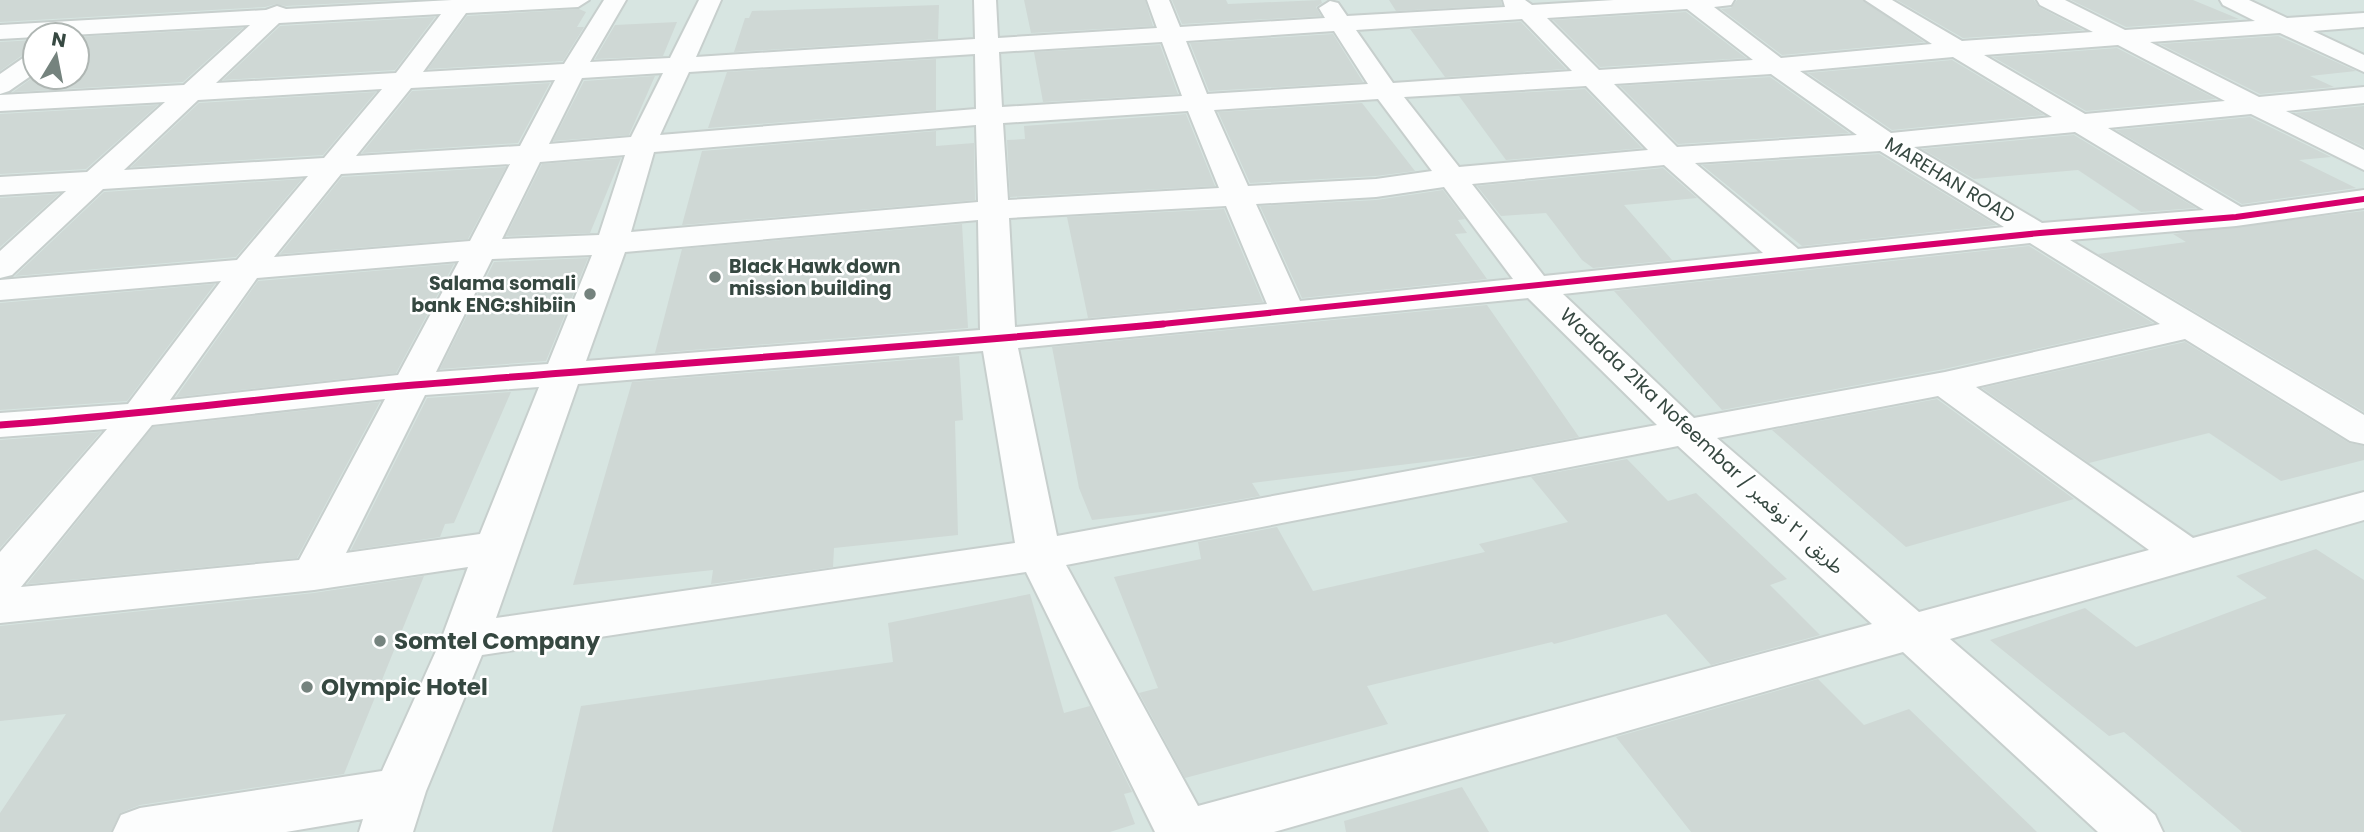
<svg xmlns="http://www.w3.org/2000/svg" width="2364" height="832" font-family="Poppins,'Noto Sans Arabic',sans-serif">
  <rect width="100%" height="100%" fill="#eaf1ef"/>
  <!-- residential -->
  <path fill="#d7e5e1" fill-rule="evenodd" d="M 0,0 L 2364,0 L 2364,832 L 0,832 ZM 35,35 L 77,35 L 77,77 L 35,77 Z"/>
  <!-- building -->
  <path fill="#cfd8d5" d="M 0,0 L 404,0 L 286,6 L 276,4 L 265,7 L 0,22 Z
    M 1024,0 L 1145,0 L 1153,26 L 1031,33 Z
    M 1172,0 L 1226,0 L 1228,4 L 1321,0 L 1322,3 L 1316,7 L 1321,16 L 1182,24 Z
    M 1389,0 L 1501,0 L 1502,5 L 1396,11 Z
    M 1737,0 L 1863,0 L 1924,42 L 1782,55 L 1721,9 L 1731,8 Z
    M 1897,0 L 2034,0 L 2039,7 L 2083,30 L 1963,38 Z
    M 2071,0 L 2193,0 L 2239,19 L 2126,27 Z
    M 939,5 L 938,39 L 734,52 L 745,18 L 749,18 L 752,11 Z
    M 579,9 L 586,12 L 577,27 L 584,27 L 563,61 L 428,69 L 467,16 Z
    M 1686,12 L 1746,58 L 1600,67 L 1553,20 Z
    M 435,17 L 395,70 L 223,80 L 280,26 Z
    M 677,22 L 663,56 L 595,59 L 615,25 Z
    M 1521,22 L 1566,69 L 1445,77 L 1410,29 Z
    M 243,28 L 183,82 L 13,92 L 35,76 L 77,77 L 77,37 Z
    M 1333,34 L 1363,82 L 1209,91 L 1190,43 Z
    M 2278,36 L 2356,71 L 2310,76 L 2334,87 L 2260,94 L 2160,44 Z
    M 35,40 L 35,52 L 24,54 L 0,71 L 0,42 Z
    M 1160,45 L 1178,94 L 1043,102 L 1034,52 Z
    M 2117,48 L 2216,99 L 2086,111 L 1993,57 Z
    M 936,59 L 936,110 L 708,128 L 727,72 Z
    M 1952,60 L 2044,115 L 1892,130 L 1808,73 Z
    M 655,76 L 629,135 L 553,141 L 584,81 Z
    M 1770,77 L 1849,133 L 1678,144 L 1620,86 Z
    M 550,83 L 518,143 L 362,153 L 412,91 Z
    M 1585,89 L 1642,148 L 1506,160 L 1459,96 Z
    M 376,92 L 323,155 L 131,167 L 199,103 Z
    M 1362,103 L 1415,171 L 1376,176 L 1250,183 L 1218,112 Z
    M 158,105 L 86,169 L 0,174 L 0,114 Z
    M 2364,106 L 2364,147 L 2295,113 Z
    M 1186,114 L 1215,186 L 1010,197 L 1007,140 L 1025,139 L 1024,126 Z
    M 2250,117 L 2331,157 L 2299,160 L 2356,188 L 2242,204 L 2116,130 Z
    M 936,131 L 936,146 L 974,143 L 975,200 L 682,225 L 702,151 Z
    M 2074,135 L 2196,208 L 2141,212 L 2078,170 L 1974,179 L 1922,149 Z
    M 1879,154 L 1996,225 L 1802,246 L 1702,165 Z
    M 621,158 L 590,233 L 506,236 L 542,164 Z
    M 506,167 L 468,239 L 280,254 L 342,177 Z
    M 1663,168 L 1697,198 L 1624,205 L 1672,260 L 1593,268 L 1582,260 L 1546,213 L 1501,216 L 1477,186 Z
    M 302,179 L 236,257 L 15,276 L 104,192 Z
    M 1443,190 L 1465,219 L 1458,220 L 1467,233 L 1455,234 L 1487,279 L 1302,298 L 1260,206 L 1376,200 Z
    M 59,194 L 0,247 L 0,198 Z
    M 1224,209 L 1263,302 L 1088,318 L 1067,217 Z
    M 2364,211 L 2364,412 L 2098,254 L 2186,242 L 2173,234 Z
    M 962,224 L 968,328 L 655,353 L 682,249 Z
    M 2029,246 L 2153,323 L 1944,369 L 1722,410 L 1614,291 Z
    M 588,258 L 546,361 L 440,369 L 494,262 Z
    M 454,264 L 396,373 L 176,397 L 258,281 Z
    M 215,284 L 127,401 L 0,410 L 0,303 Z
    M 1487,305 L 1579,437 L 1483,455 L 1252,483 L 1260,496 L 1186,509 L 1092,520 L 1079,488 L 1052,347 Z
    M 2185,342 L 2349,443 L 2364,446 L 2364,460 L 2281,481 L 2209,433 L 2089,463 L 1982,388 Z
    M 959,356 L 963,420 L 955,421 L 958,535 L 834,548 L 833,567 L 711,584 L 713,570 L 573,585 L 632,382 Z
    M 511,392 L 454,523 L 445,524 L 440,537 L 351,550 L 427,398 Z
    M 1937,399 L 2074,499 L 1906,547 L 1772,430 Z
    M 380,402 L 297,558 L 27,584 L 153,427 Z
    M 101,432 L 0,548 L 0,440 Z
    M 1627,459 L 1668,501 L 1696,493 L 1787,579 L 1770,585 L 1820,635 L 1711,665 L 1666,614 L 1554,644 L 1552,642 L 1367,686 L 1388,724 L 1185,778 L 1139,693 L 1158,688 L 1114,577 L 1201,559 L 1198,542 L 1277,527 L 1313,591 L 1485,552 L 1479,544 L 1568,522 L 1531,477 Z
    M 2316,549 L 2364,580 L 2364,832 L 2242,832 L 2124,732 L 2109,736 L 1990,640 L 2085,608 L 2136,647 L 2267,598 L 2236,576 Z
    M 424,576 L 344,774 L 140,805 L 120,813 L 111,832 L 0,832 L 0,813 L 66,714 L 0,721 L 0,626 L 314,593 Z
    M 1030,594 L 1064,713 L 1090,706 L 1132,792 L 1124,794 L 1135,824 L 1110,832 L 552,832 L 581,706 L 893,662 L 888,623 Z
    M 1818,679 L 1864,725 L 1909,709 L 2037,832 L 1691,832 L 1616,737 Z
    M 1462,787 L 1489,832 L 1346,832 L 1344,821 Z"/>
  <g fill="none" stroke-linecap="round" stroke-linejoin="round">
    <defs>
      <path id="minor" d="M 452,0 L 589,0 L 578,7 L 466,13 L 423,72 L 564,64 L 604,0 L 626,0 L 590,62 L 670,58 L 699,0 L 721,0 L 696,57 L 975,39 L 974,0 L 996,0 L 998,38 L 1157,28 L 1147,0 L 1169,0 L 1180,27 L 1325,18 L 1319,8 L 1330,1 L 1338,3 L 1347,16 L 1505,7 L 1503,0 L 1525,0 L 1532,5 L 1614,0 L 1734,0 L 1731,5 L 1714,7 L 1781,58 L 1932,44 L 1865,0 L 1892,0 L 1962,41 L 2093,32 L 2040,5 L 2037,0 L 2065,0 L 2125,30 L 2255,21 L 2223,5 L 2220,0 L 2249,0 L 2287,18 L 2364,13 L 2364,27 L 2313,31 L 2364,55 L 2364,72 L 2280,33 L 2150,42 L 2259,97 L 2364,87 L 2364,103 L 2286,111 L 2364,150 L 2364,170 L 2251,114 L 2108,128 L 2241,207 L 2364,190 L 2364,208 L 2236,226 L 2070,240 L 2364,415 L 2364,444 L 2350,441 L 2185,339 L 1976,387 L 2193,538 L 2364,492 L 2364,520 L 1950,639 L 2155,815 L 2163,832 L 2098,832 L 1903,652 L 1274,832 L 1155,832 L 1026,572 L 482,655 L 426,791 L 413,832 L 359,832 L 363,819 L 286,832 L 113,832 L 121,815 L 140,808 L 382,771 L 441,640 L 468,567 L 314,590 L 0,623 L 0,552 L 107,429 L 0,437 L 0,413 L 128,404 L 221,281 L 0,300 L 0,280 L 237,260 L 308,176 L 103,189 L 12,275 L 0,278 L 0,251 L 66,191 L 0,195 L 0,177 L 87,172 L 165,102 L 0,111 L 0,95 L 184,85 L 250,25 L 0,39 L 0,25 L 266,10 L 277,6 L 286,9 ZM 1687,9 L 1753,60 L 1599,70 L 1547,18 ZM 441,14 L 396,73 L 216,83 L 279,23 ZM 1522,19 L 1572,71 L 1393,83 L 1356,30 ZM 1334,31 L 1368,84 L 1207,94 L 1186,41 ZM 1162,42 L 1182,96 L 1002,107 L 999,52 ZM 2118,45 L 2225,101 L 2085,114 L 1984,55 ZM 975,54 L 976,109 L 660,135 L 689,72 ZM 1953,57 L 2052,117 L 1891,133 L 1800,71 ZM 663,73 L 631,137 L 549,144 L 582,78 ZM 1771,74 L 1857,135 L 1677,147 L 1614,84 ZM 555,80 L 520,146 L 356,156 L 411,88 ZM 1586,86 L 1648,150 L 1459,167 L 1404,97 ZM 382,89 L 324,158 L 124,170 L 198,100 ZM 1378,99 L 1432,171 L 1376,179 L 1248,186 L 1214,110 ZM 1188,111 L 1219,188 L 1008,200 L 1003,123 ZM 976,125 L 978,202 L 631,232 L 654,152 ZM 2075,132 L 2204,210 L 2042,223 L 1914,147 ZM 1880,151 L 2004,227 L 1798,249 L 1695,163 ZM 625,155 L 599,235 L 502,239 L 540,162 ZM 510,164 L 470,241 L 274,257 L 341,174 ZM 1664,165 L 1763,253 L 1544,276 L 1472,184 ZM 1444,187 L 1513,279 L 1300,301 L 1256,204 L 1376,197 ZM 1226,206 L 1267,304 L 1015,327 L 1009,218 ZM 978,220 L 980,330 L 586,361 L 625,252 ZM 2030,243 L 2160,324 L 1945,372 L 1694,418 L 1563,294 ZM 592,255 L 548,364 L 436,372 L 492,259 ZM 459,261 L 398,375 L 170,400 L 257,278 ZM 1528,298 L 1657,425 L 1057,536 L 1018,348 ZM 983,351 L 1015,543 L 496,618 L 578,384 ZM 539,387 L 480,534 L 346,553 L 425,395 ZM 1938,396 L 2149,550 L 1919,612 L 1717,438 ZM 385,399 L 299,560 L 21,587 L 152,425 ZM 1678,446 L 1872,624 L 1198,806 L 1066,565 Z
        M 35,54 L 35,73 L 9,91 L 0,94 L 0,74 L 26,56 Z"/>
    </defs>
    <!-- minor casing -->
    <use href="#minor" stroke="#c7cfcd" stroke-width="4"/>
    <!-- minor -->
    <use href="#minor" fill="#fcfdfd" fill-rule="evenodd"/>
    <defs>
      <path id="cycleway-far1" d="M 1143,326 L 2040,233 L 2236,217 L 2364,199"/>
      <path id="cycleway" d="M 0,425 C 139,415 276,396 414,385 C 664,364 913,347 1163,324"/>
    </defs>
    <!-- cycleway-far1 casing -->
    <use href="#cycleway-far1" stroke="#fff" stroke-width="10"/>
    <!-- cycleway casing -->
    <use href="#cycleway" stroke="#fff" stroke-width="11"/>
    <!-- cycleway-far1 -->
    <use href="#cycleway-far1" stroke="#d6006c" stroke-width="6"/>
    <!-- cycleway -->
    <use href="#cycleway" stroke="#d6006c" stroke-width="7"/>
  </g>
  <!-- markers -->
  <g fill="#75837e" stroke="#fff" stroke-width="2.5">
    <circle cx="715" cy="277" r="7"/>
    <circle cx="590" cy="294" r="7"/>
    <circle cx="380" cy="641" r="7"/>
    <circle cx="307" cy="687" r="7"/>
  </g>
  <g text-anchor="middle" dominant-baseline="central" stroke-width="5" stroke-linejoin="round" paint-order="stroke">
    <!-- street labels -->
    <g font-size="19" fill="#364841" stroke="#fff">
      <text transform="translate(1950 180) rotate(31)">MAREHAN ROAD</text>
      <text transform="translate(1702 441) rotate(43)">Wadada 21ka Nofeembar / طريق ٢١ نوفمبر</text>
    </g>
    <!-- poi labels -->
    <g font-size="19" font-weight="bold" fill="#364841" stroke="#fff" text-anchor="start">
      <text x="729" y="266">Black Hawk down<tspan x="729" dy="22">mission building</tspan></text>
      <text x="576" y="283" text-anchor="end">Salama somali<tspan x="576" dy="22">bank ENG:shibiin</tspan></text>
    </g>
    <!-- near-poi labels -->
    <g font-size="23" font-weight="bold" fill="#364841" stroke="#fff" text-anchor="start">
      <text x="394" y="641">Somtel Company</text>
      <text x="321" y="687">Olympic Hotel</text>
    </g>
  </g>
  <!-- north arrow -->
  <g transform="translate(56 56) rotate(10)"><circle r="33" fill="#ffffff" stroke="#afb6b3" stroke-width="2"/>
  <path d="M0-5L12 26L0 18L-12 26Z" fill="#75837e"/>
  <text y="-10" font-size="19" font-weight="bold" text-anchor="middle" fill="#364841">N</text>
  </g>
</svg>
